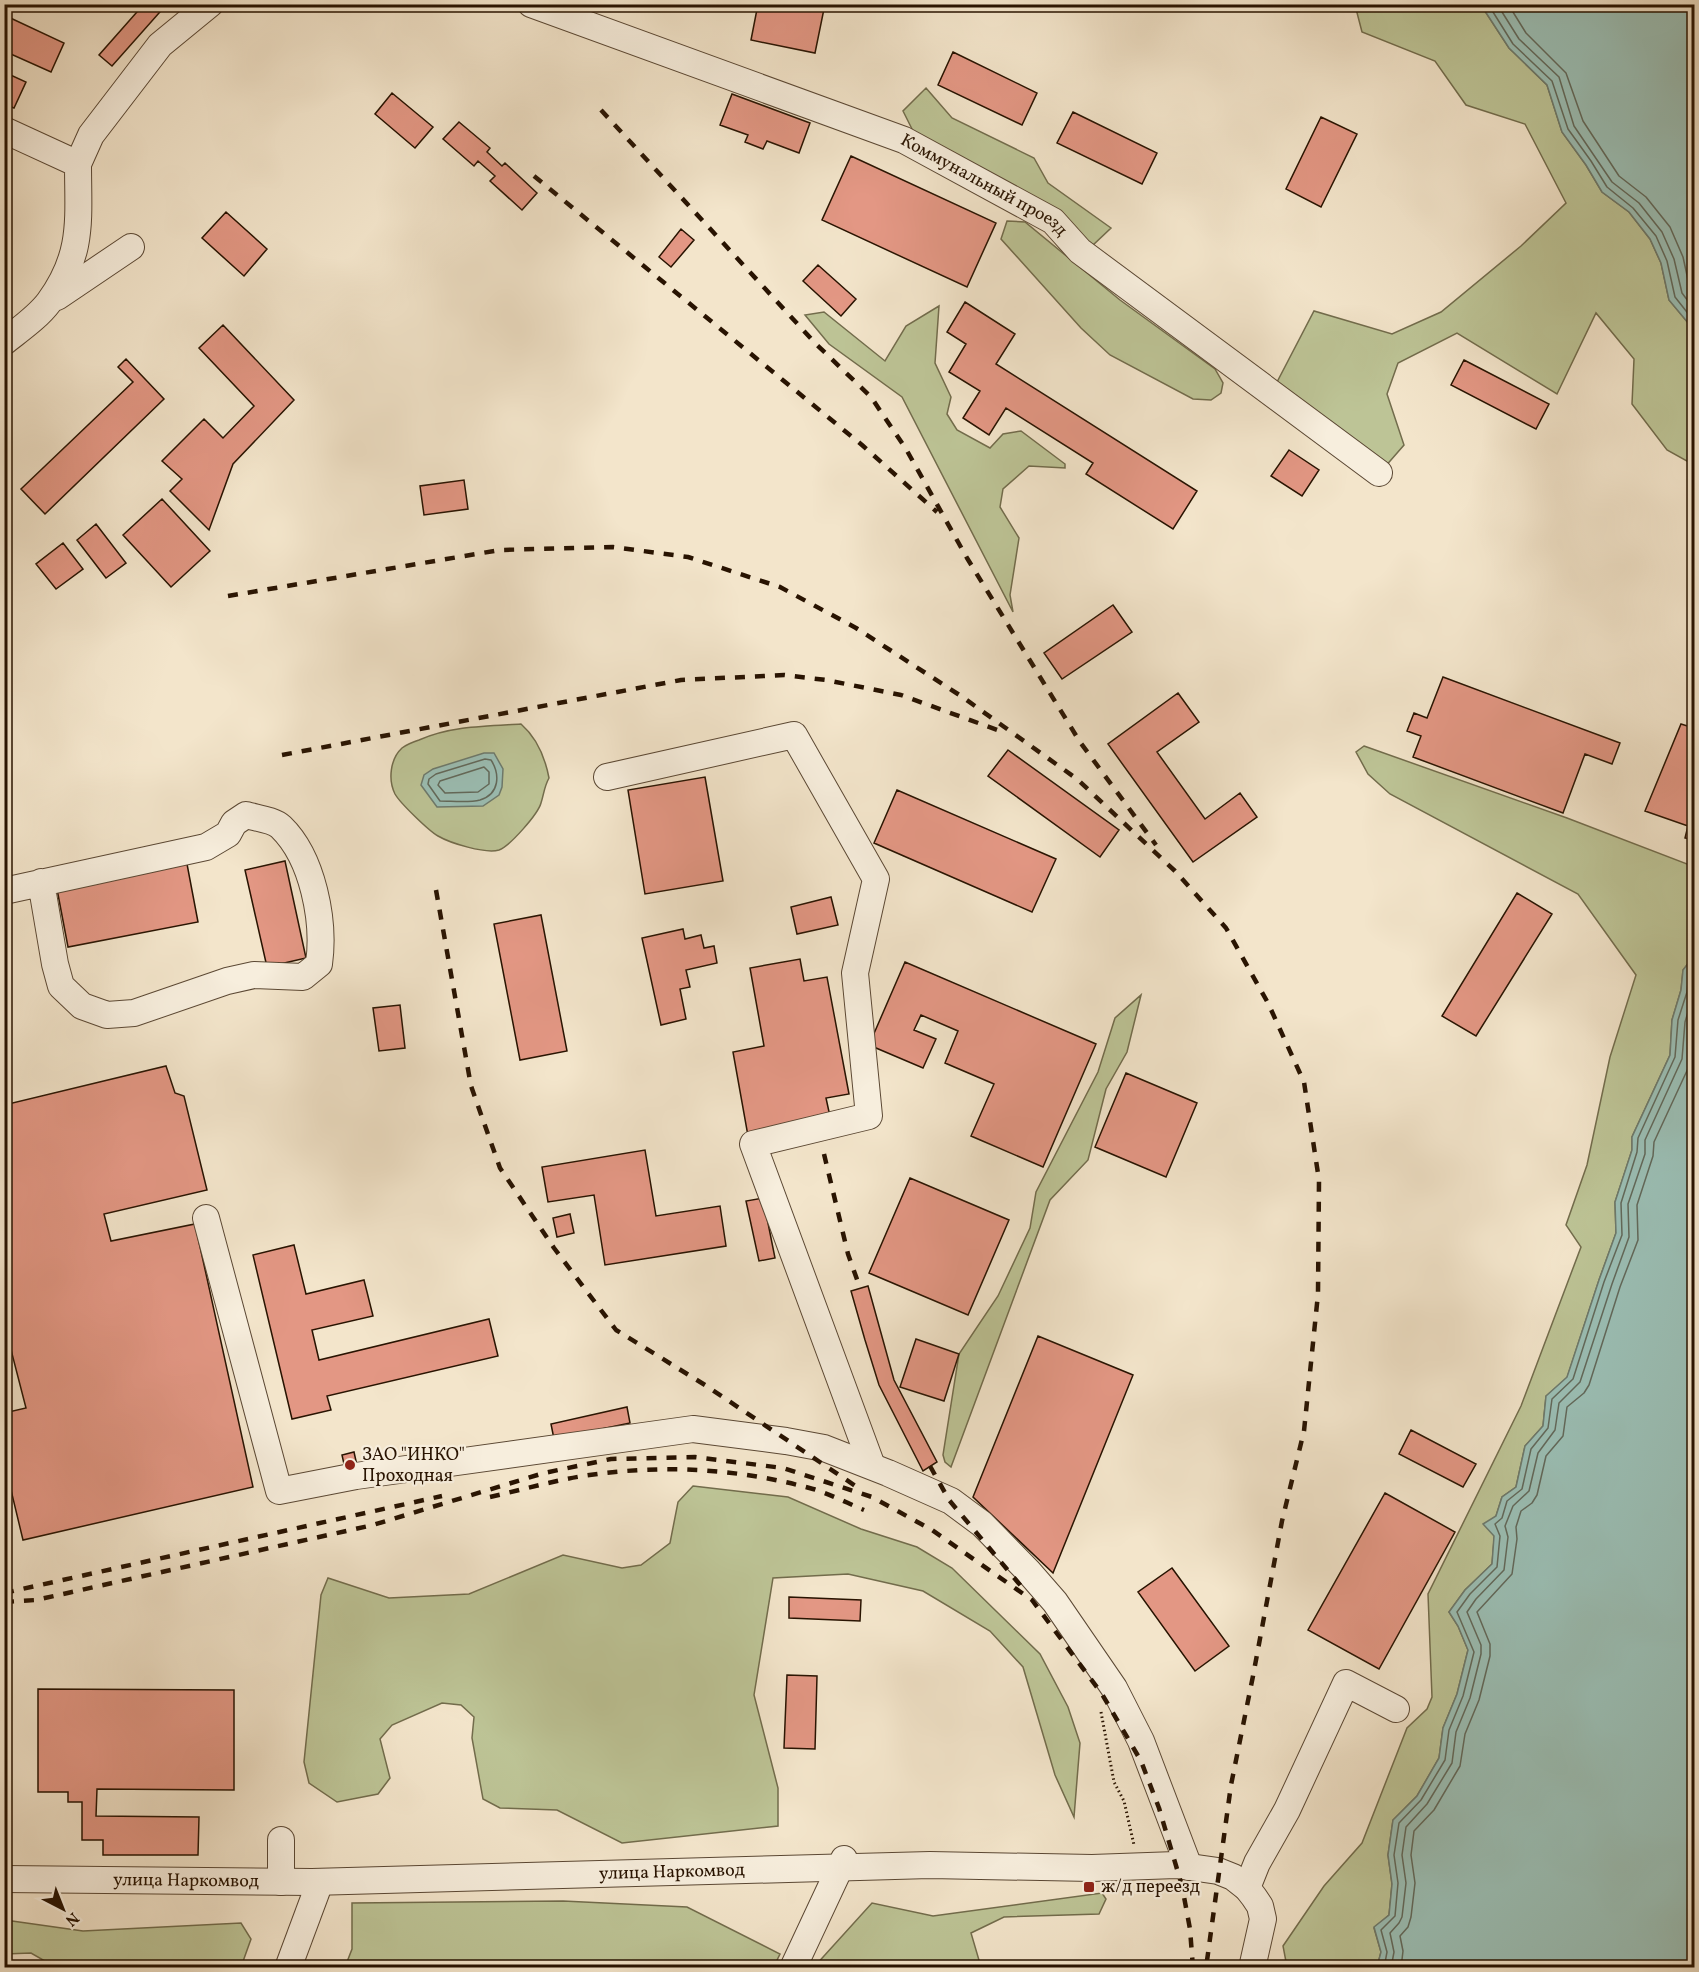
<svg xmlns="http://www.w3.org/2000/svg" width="1699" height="1972" font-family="Vollkorn,serif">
  <rect width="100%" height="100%" fill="#f3e5cb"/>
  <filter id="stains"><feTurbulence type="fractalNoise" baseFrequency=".00333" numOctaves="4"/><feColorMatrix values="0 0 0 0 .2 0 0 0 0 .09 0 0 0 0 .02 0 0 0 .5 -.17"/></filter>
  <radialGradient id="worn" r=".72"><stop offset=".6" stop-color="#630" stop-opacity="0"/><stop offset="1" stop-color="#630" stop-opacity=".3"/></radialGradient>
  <!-- green -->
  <path fill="#bdc496" stroke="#726c4c" stroke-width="1.5" d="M 1355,5 L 1481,5 L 1509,48 L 1547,85 L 1562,132 L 1586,165 L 1602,192 L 1629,212 L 1650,239 L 1661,263 L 1669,300 L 1694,330 L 1694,465 L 1667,450 L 1632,404 L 1634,359 L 1596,313 L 1557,394 L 1457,333 L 1398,363 L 1387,394 L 1404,445 L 1384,468 L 1276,384 L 1314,311 L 1392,334 L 1441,312 L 1521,246 L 1566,203 L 1525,124 L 1466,105 L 1435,61 L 1362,32 Z
    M 926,88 L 952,118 L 1034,158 L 1048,183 L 1111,228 L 1093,245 L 915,135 L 903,111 Z
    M 1007,221 L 1025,222 L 1120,300 L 1215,369 L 1223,383 L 1221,393 L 1211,400 L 1193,399 L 1110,355 L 1081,328 L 1001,239 Z
    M 939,306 L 935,363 L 951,397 L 947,414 L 957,430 L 990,448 L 1003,434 L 1021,431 L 1065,464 L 1065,468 L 1029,466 L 1003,489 L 1000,507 L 1019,538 L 1010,595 L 1013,612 L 902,397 L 829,344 L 805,315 L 824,312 L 885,361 L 906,326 Z
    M 521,724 C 537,738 545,757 549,778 C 544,787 544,794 541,803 C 538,814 510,846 499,850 C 485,854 450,843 438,836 C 429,831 400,803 395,794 C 388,780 390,759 402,748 C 407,744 413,742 419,740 C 451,726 486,726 521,724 Z
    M 1364,746 L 1567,818 L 1692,866 L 1694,864 L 1694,956 L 1683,970 L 1681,990 L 1672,1020 L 1670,1055 L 1632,1137 L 1632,1150 L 1615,1202 L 1616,1233 L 1599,1280 L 1567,1378 L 1546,1396 L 1543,1426 L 1525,1446 L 1516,1487 L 1502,1497 L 1496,1516 L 1492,1564 L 1465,1590 L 1449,1612 L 1458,1626 L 1468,1650 L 1457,1694 L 1443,1728 L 1439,1758 L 1417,1796 L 1393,1820 L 1388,1855 L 1392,1884 L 1389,1915 L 1374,1928 L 1381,1952 L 1377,1967 L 1287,1967 L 1283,1946 L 1324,1886 L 1362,1843 L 1407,1728 L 1427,1709 L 1432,1697 L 1428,1594 L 1521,1406 L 1581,1247 L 1566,1225 L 1587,1165 L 1610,1057 L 1636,975 L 1578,894 L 1390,794 L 1368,774 L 1356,752 Z
    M 1141,995 L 1127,1052 L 1106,1089 L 1088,1160 L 1050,1200 L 951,1467 L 945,1462 L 943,1455 L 959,1354 L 998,1296 L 1030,1228 L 1036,1192 L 1098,1072 L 1115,1018 Z
    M 693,1486 L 788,1497 L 861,1529 L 917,1547 L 952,1568 L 1040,1654 L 1068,1707 L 1080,1743 L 1074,1817 L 1055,1775 L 1023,1667 L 990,1631 L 923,1591 L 848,1574 L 773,1578 L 754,1695 L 778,1788 L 778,1826 L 622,1843 L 557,1810 L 500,1808 L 483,1799 L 472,1738 L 474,1717 L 461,1705 L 442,1703 L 392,1725 L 380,1739 L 390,1778 L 378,1794 L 337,1802 L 309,1783 L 304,1762 L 321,1595 L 328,1578 L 389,1598 L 469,1594 L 563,1555 L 622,1568 L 641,1565 L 670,1543 L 678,1502 Z
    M 1102,1893 L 1106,1899 L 1099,1914 L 1004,1917 L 971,1933 L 981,1967 L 814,1967 L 872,1903 L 933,1916 Z
    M 563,1901 L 687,1907 L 780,1954 L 773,1968 L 345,1967 L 352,1949 L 352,1903 Z
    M 5,1920 L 83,1931 L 241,1923 L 251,1939 L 241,1967 L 200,1967 L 198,1963 L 128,1968 L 57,1968 L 31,1953 L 5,1954 Z"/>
  <!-- water -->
  <path fill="#9bbfb5" stroke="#6d7a6d" stroke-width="1.5" d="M 1481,5 L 1694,5 L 1694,330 L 1669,300 L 1661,263 L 1650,239 L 1629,212 L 1602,192 L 1586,165 L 1562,132 L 1547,85 L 1509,48 Z
    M 484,753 L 494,753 L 503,769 L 502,787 L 499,795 L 483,806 L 437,807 L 421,785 L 424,775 L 433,769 Z
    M 1694,956 L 1694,1967 L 1377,1967 L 1381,1952 L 1374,1927 L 1389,1915 L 1392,1884 L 1388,1855 L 1393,1820 L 1417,1796 L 1439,1758 L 1443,1728 L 1457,1694 L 1468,1650 L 1458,1626 L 1449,1612 L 1465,1590 L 1492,1564 L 1494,1536 L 1483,1524 L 1496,1516 L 1502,1497 L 1516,1487 L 1525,1446 L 1543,1426 L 1546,1396 L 1567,1377 L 1599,1280 L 1616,1233 L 1615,1202 L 1632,1150 L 1632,1137 L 1670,1055 L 1672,1020 L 1681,990 L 1683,970 Z"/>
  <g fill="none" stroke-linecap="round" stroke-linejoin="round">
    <!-- shore -->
    <path stroke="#62695b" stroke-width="1.5" d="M 1488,4 L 1513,44 L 1552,81 L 1568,129 L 1591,161 L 1607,187 L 1633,208 L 1656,236 L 1667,261 L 1675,297 L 1694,321
      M 1497,4 L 1519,39 L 1559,77 L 1574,126 L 1612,182 L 1639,203 L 1662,232 L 1674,259 L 1682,293 L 1694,309
      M 1508,4 L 1526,33 L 1566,73 L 1583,121 L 1619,176 L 1646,197 L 1670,227 L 1683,257 L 1690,289 L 1694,295
      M 485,759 L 491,760 C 500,774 500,794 480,800 C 469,803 452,801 440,801 L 428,784 L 429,779 L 436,774 Z
      M 484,767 L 489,772 L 489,784 L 478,792 L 445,793 L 438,785 L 440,781 Z
      M 1384,1968 L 1387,1952 L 1381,1930 L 1395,1916 L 1398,1883 L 1394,1855 L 1399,1823 L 1421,1800 L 1445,1760 L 1449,1730 L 1463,1696 L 1474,1652 L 1457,1612 L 1470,1594 L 1497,1567 L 1500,1536 L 1495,1524 L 1502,1518 L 1507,1501 L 1522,1489 L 1531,1449 L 1548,1428 L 1552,1399 L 1573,1379 L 1604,1282 L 1622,1235 L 1621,1203 L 1637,1152 L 1638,1138 L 1675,1057 L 1678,1020 L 1687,992 L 1689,973 L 1694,966
      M 1391,1968 L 1394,1952 L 1390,1933 L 1399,1923 L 1402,1917 L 1406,1883 L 1402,1855 L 1406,1827 L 1427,1804 L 1452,1763 L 1456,1732 L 1470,1698 L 1481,1654 L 1481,1645 L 1467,1612 L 1476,1599 L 1504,1570 L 1508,1537 L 1505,1526 L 1513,1506 L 1529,1491 L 1538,1453 L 1555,1430 L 1559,1403 L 1580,1382 L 1612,1284 L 1629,1237 L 1628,1204 L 1645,1154 L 1645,1140 L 1682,1059 L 1685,1022 L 1694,992
      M 1401,1968 L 1403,1951 L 1400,1936 L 1408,1927 L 1411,1917 L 1415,1883 L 1411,1855 L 1414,1831 L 1434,1810 L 1460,1766 L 1465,1734 L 1479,1700 L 1490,1656 L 1490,1644 L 1477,1612 L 1512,1574 L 1517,1539 L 1516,1527 L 1521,1511 L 1532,1503 L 1537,1495 L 1546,1456 L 1563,1436 L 1567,1407 L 1584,1393 L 1589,1385 L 1620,1287 L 1638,1240 L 1637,1205 L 1653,1156 L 1654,1142 L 1691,1062 L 1694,1022"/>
  </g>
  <!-- building -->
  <path fill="#e39784" stroke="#281301" stroke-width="1.5" d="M 144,4 L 167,4 L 112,66 L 99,55 Z
    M 758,4 L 825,4 L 815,53 L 751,40 Z
    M 4,15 L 64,43 L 51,72 L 4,51 Z
    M 953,52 L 1037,93 L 1022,125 L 938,85 Z
    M 4,72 L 26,82 L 14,108 L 4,104 Z
    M 392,93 L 433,127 L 415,148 L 375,114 Z
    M 732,94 L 810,123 L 799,153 L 767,141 L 763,149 L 745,142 L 748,135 L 720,125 Z
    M 1073,112 L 1157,153 L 1142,184 L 1057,143 Z
    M 1321,117 L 1357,134 L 1321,207 L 1286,189 Z
    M 459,122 L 490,148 L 487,152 L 502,166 L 505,163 L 537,193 L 522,210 L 490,181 L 495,176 L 478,161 L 474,166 L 443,139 Z
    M 851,156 L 996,223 L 967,287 L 822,220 Z
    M 226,212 L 267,249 L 244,276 L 202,238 Z
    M 681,229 L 694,240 L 671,267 L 659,257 Z
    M 818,265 L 856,299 L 841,316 L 803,281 Z
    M 965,302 L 1015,334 L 996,364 L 1197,491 L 1173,529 L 1086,474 L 1093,463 L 1006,408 L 989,435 L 963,418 L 980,391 L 949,372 L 966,344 L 947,332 Z
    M 223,325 L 294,400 L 233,464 L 209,530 L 170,491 L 182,479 L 162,461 L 204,419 L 223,438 L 254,406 L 199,348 Z
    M 126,359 L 164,399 L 45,514 L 21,489 L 133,382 L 118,367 Z
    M 1464,360 L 1549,404 L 1536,429 L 1451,385 Z
    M 1289,450 L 1319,470 L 1302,496 L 1271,476 Z
    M 464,480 L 468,509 L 424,515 L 420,486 Z
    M 162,499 L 210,551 L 171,587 L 123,535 Z
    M 96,524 L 126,563 L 106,578 L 77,540 Z
    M 63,543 L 83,569 L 56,589 L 36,564 Z
    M 1113,605 L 1132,632 L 1062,679 L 1044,653 Z
    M 1443,677 L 1620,743 L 1612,764 L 1585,754 L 1563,813 L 1413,757 L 1421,736 L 1407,731 L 1414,713 L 1427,718 Z
    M 1178,693 L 1199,722 L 1157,752 L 1205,819 L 1240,793 L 1257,817 L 1193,862 L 1108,744 Z
    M 1681,724 L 1694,728 L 1694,840 L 1685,838 L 1688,826 L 1645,811 Z
    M 1008,750 L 1119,830 L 1100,857 L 988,776 Z
    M 705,777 L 723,881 L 645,894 L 628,790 Z
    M 897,790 L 1056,859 L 1032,912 L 874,843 Z
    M 285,861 L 306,958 L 267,967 L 245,870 Z
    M 187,864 L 198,922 L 68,947 L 57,889 Z
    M 1517,893 L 1552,914 L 1476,1036 L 1442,1016 Z
    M 831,897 L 838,925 L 797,934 L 791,907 Z
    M 541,915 L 567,1051 L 520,1060 L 494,924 Z
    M 683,929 L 685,939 L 701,935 L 704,948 L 714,946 L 717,963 L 686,970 L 690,987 L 680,989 L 686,1019 L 661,1025 L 642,938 Z
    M 800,959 L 804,981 L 827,977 L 849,1094 L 826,1098 L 831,1121 L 748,1136 L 733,1052 L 764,1046 L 750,968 Z
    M 905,962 L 1096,1044 L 1043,1167 L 971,1136 L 994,1084 L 945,1063 L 958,1031 L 921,1015 L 914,1030 L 936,1039 L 923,1068 L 869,1045 Z
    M 400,1005 L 405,1048 L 379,1051 L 373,1008 Z
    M 166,1066 L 175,1093 L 184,1096 L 207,1190 L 104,1214 L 111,1241 L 195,1224 L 253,1487 L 23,1540 L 4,1461 L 4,1413 L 26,1408 L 9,1342 L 4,1335 L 4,1105 Z
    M 1126,1073 L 1197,1103 L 1166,1177 L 1095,1147 Z
    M 645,1150 L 656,1216 L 720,1206 L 726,1246 L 605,1265 L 594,1195 L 548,1202 L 542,1167 Z
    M 910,1178 L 1009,1220 L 968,1315 L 869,1273 Z
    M 763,1198 L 775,1258 L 759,1261 L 746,1201 Z
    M 570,1214 L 574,1233 L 557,1237 L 553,1218 Z
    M 294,1245 L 306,1294 L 364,1280 L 373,1316 L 312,1330 L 319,1360 L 489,1319 L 498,1356 L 327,1396 L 331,1410 L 292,1419 L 253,1255 Z
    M 868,1286 L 894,1380 L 937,1462 L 923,1471 L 879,1385 L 865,1340 L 851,1291 Z
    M 1038,1336 L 1133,1375 L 1053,1573 L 973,1497 Z
    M 916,1339 L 959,1354 L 944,1401 L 900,1387 Z
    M 627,1407 L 630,1423 L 554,1439 L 551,1424 Z
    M 1411,1430 L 1476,1464 L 1463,1487 L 1399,1454 Z
    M 354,1452 L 358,1470 L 346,1473 L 342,1455 Z
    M 1385,1493 L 1455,1532 L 1379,1669 L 1308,1630 Z
    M 1172,1568 L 1229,1646 L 1195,1671 L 1138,1592 Z
    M 789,1597 L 861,1600 L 860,1621 L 789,1618 Z
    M 787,1675 L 817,1676 L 815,1749 L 784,1748 Z
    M 38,1689 L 234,1690 L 234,1790 L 97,1789 L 96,1816 L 199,1817 L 198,1855 L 103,1855 L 103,1840 L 82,1840 L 82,1802 L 68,1802 L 68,1792 L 38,1792 Z"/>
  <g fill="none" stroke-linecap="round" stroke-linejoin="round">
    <defs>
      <g id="minor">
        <path id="s1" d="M 531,4 L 904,140 L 1053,221 L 1080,251 L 1379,473"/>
        <path d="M 4,130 L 78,164 C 78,219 84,254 49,302 C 38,317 19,330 4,342"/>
        <path d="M 78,164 L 91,135 L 160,45 L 210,4"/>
        <path d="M 57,297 L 131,247"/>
        <path d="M 607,777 L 794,735 L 876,879 L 855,973 L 869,1116 L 753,1144 L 872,1466"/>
        <path d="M 4,891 L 206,847 L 228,834 L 234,823 L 246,815 C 256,818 274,820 281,827 C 313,858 325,921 319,964 L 303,977 L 254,975 L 227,981 L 134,1013 L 107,1015 L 82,1006 L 61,986 L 55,964 L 41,882"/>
        <path d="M 206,1218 L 279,1491 L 356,1476 L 693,1429 L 786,1441 L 824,1448 L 888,1473 L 951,1501 L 982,1524 L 1028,1571 L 1055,1602 L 1114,1688 L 1141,1741 L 1189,1867"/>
        <path id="s2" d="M 4,1879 L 312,1882 L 930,1865 L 1092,1868 L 1176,1865 L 1218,1871 L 1233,1877 L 1247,1888 L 1254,1897 L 1260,1906 L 1263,1919 L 1252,1968"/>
        <path d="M 281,1882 L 281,1840"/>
        <path d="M 1247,1888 L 1257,1863 L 1287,1810 L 1346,1683 L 1396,1709"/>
        <path d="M 288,1968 L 320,1882"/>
        <path d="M 793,1968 L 844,1859"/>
      </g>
    </defs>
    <!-- minor casing -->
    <use href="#minor" stroke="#5b4834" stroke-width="28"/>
    <!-- path -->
    <path stroke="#281301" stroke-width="3" stroke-dasharray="1.5 3" stroke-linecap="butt" d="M 1101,1712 L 1114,1782 L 1124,1801 L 1134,1845"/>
    <!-- minor -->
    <use href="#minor" stroke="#f7eedd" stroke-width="26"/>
    <!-- rail -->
    <path stroke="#281301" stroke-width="4.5" stroke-dasharray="10 10" stroke-linecap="butt" d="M 601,110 L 815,343 L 871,397 L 906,449 L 967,558 L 1080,742 L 1156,845
      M 534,176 L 862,445 L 937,512
      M 228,596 L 500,550 L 613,547 L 688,557 L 780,587 L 856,628 L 961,696 L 1077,779 L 1175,871 L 1226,928 L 1268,1003 L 1304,1082 L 1319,1180 L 1318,1294 L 1304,1431 L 1282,1521 L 1253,1676 L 1231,1785 L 1206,1968
      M 282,755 L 681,680 L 784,675 L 826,680 L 901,695 L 1003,732
      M 436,890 L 471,1086 L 500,1168 L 554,1248 L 616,1330 L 705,1385 L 857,1487
      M 824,1154 L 848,1254 L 860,1288
      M 930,1466 L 949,1500 L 1021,1586
      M 490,1497 C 521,1490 552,1481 583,1476 C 660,1464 738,1468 813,1489 C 830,1494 847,1503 864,1510
      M 4,1593 L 442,1496
      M 4,1602 L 36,1600 L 373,1525 L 544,1473 L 611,1459 L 695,1457 L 783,1468 L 872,1497 L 932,1530 L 1032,1600 L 1102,1694 L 1141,1761 L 1159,1808 L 1182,1886 L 1190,1929 L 1193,1968"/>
  </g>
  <!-- markers -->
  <g fill="#8f2418" stroke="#f7eedd" stroke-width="2">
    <circle cx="350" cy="1465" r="6"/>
    <rect x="1083" y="1881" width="12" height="12" rx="3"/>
  </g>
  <g text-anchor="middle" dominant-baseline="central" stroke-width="4.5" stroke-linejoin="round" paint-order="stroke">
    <!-- street labels -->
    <g font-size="18" fill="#281301" stroke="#f7eedd">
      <text stroke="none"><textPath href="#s1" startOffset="489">Коммунальный проезд</textPath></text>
      <text stroke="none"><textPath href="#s2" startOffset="668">улица Наркомвод</textPath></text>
      <text stroke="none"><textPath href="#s2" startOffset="182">улица Наркомвод</textPath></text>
    </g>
    <!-- poi labels -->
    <g font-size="18" fill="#281301" stroke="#f7eedd" text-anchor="start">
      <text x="362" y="1455">ЗАО "ИНКО"<tspan x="362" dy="21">Проходная</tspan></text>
      <text x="1101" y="1887">ж/д переезд</text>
    </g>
  </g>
  <!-- margin -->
  <rect width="1699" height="1972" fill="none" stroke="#f3e5cb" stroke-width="24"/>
  <rect x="6" y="6" width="1687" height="1960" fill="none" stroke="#281301" stroke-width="3"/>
  <rect x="12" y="12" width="1675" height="1948" fill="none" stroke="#281301" stroke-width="1.5"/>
  <!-- north arrow -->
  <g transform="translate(63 1909) rotate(138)" stroke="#f7eedd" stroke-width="4.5" paint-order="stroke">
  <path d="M0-4.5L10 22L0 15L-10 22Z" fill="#281301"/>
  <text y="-9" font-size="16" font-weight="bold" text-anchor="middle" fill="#281301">N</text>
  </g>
  <rect width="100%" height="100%" filter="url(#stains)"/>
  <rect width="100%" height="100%" fill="url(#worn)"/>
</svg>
